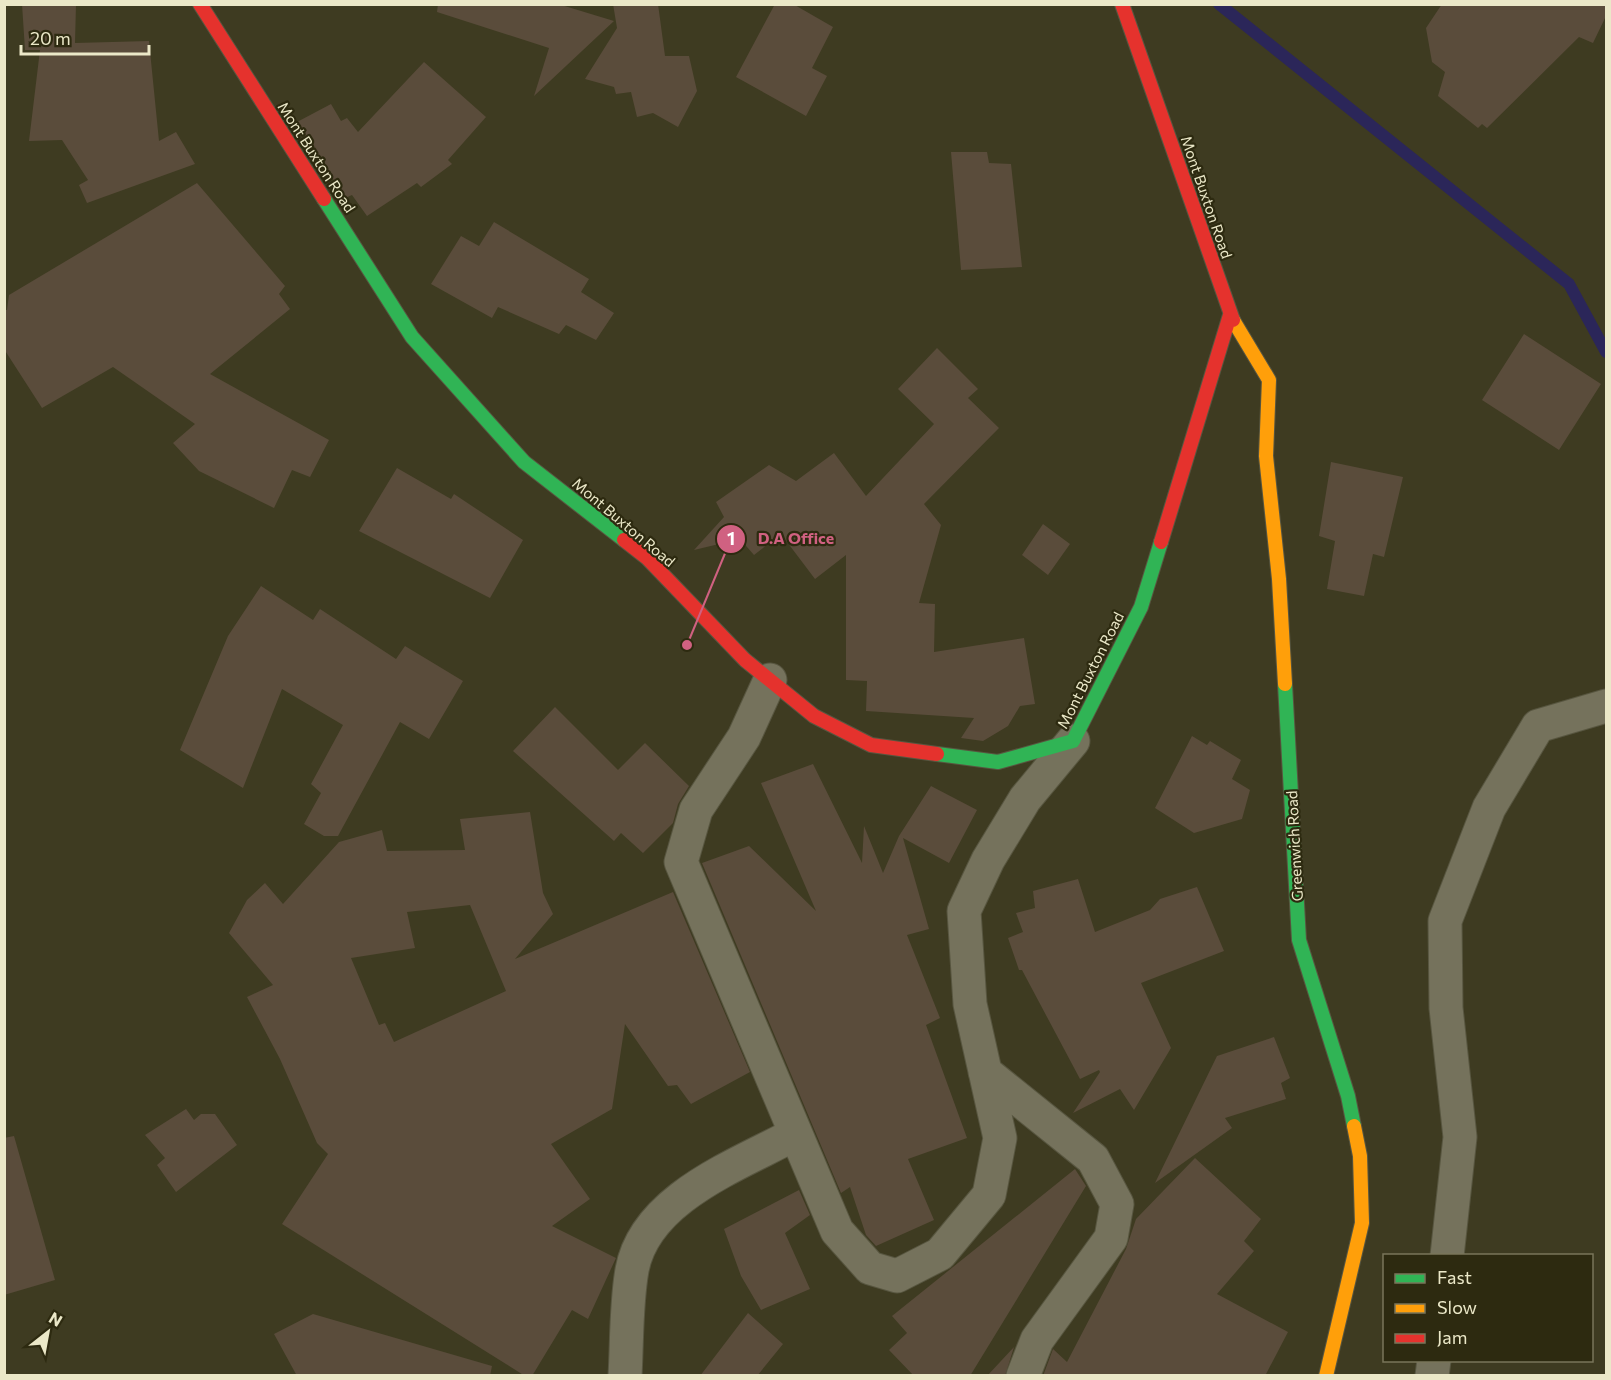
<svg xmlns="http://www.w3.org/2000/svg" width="1611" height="1380" font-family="Commissioner,sans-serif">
  <rect width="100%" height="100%" fill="#3e3b21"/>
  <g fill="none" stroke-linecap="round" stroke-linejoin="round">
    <!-- stream -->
    <path stroke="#2b2659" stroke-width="12" d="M 1219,4 L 1569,284 L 1606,352"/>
  </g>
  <!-- building -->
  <path fill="#5a4c3b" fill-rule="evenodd" d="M 22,4 L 76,4 L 75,43 L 149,41 L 159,141 L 176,132 L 195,164 L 87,203 L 79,185 L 88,180 L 62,140 L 29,141 L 40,50 L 25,50 Z
    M 438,4 L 558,4 L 614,21 L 534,96 L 549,48 L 437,12 Z
    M 613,4 L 658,4 L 665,56 L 689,56 L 697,91 L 678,127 L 653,113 L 637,117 L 631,92 L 616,94 L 614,87 L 585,79 L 617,28 Z
    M 775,4 L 793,4 L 833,27 L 812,68 L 827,76 L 806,116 L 736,77 Z
    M 1442,4 L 1606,4 L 1606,16 L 1593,43 L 1579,37 L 1487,128 L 1482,124 L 1478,128 L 1438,96 L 1445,72 L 1432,62 L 1426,28 Z
    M 424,62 L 486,117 L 448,160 L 452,164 L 421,187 L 417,183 L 367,216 L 352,195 L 345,198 L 297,122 L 331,104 L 341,121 L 347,118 L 358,132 Z
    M 951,152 L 987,152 L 989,163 L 1011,164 L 1022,267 L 961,270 Z
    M 197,183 L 285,286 L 279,294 L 290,309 L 210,374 L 329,440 L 310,477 L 292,470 L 274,508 L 199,471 L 173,443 L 195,424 L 113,367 L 42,408 L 4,349 L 4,310 L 7,310 L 9,295 Z
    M 494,222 L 589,279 L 581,292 L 614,313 L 596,340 L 566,325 L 559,334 L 498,307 L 492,318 L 431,284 L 461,236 L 479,246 Z
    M 1524,334 L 1601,384 L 1559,450 L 1482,400 Z
    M 937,348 L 978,389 L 968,398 L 999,428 L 924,504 L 941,525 L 919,603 L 935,604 L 934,652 L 1024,638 L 1035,704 L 1020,706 L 1008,726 L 983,741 L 961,738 L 974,718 L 866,711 L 867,681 L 846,680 L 846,555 L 815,579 L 781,534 L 754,555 L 740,539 L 694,550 L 724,517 L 716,502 L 769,465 L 796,481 L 834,453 L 866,496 L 934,424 L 898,389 Z
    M 1331,462 L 1403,477 L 1384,557 L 1373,554 L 1364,596 L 1327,589 L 1335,541 L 1319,536 Z
    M 397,468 L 451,499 L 454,494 L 523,540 L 490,598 L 359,531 Z
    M 1043,524 L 1070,544 L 1048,575 L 1022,555 Z
    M 261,586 L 313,620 L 320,609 L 396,659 L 405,646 L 463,681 L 429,739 L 400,722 L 338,836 L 324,836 L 304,824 L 321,793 L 311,784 L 343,725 L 282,689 L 243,788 L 180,750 L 228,636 Z
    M 555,707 L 618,770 L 645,743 L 689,786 L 678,804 L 673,823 L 643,853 L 621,833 L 614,841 L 513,751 Z
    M 1192,736 L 1207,745 L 1210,741 L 1241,760 L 1232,779 L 1250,790 L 1242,819 L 1194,833 L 1155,808 Z
    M 813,764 L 862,863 L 864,826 L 883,873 L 899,836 L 931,786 L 977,810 L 949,863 L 903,838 L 929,929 L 907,935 L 940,1018 L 926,1025 L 967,1138 L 908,1159 L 934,1220 L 876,1246 L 866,1235 L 850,1187 L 841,1193 L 702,863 L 749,846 L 816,911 L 761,783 Z
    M 530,812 L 543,893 L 553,914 L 515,959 L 673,892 L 750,1072 L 691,1104 L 677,1085 L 668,1086 L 625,1024 L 612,1109 L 551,1144 L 590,1199 L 552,1226 L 616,1258 L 588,1319 L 572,1310 L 532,1376 L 525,1376 L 282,1224 L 328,1154 L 317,1143 L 280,1059 L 247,997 L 273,985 L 229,933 L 247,900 L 265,883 L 283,904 L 339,842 L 382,830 L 387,851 L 465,850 L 460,819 ZM 470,905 L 506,991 L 394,1042 L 385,1023 L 379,1025 L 351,958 L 415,948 L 407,912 Z
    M 1078,879 L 1095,932 L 1150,910 L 1160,899 L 1197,887 L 1224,951 L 1141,983 L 1171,1048 L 1134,1110 L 1120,1089 L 1073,1113 L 1100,1072 L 1099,1070 L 1080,1079 L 1022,970 L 1019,970 L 1008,938 L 1023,932 L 1016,913 L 1035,908 L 1033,891 Z
    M 1274,1037 L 1290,1078 L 1281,1083 L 1286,1099 L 1225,1118 L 1232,1128 L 1155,1183 L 1217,1056 Z
    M 186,1109 L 194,1120 L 201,1114 L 215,1114 L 237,1145 L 176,1192 L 157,1165 L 165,1158 L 145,1135 Z
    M 14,1136 L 55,1280 L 4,1295 L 4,1138 Z
    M 1195,1158 L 1261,1219 L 1244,1241 L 1254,1251 L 1217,1294 L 1288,1332 L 1265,1376 L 1043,1376 L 1053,1349 L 1067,1362 L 1126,1249 L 1136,1219 Z
    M 1075,1169 L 1086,1186 L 970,1376 L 914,1376 L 889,1350 L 907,1333 L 892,1316 Z
    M 799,1190 L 810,1215 L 785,1233 L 810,1289 L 761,1310 L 741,1276 L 724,1229 Z
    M 748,1313 L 783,1344 L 757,1376 L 700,1376 Z
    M 313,1314 L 492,1366 L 490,1376 L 297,1376 L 274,1334 Z
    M 1014,1347 L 1005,1376 L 987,1376 Z"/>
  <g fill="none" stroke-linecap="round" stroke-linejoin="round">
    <defs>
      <path id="street" d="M 770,680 L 744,737 L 696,810 L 681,862 L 837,1231 L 870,1268 L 897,1276 L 940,1254 L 989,1195 L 1000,1138 L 970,1004 L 964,911 L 988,860 L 1025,799 L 1073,741
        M 985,1072 L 1093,1159 L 1117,1204 L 1111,1238 L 1037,1340 L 1023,1376
        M 1447,1256 L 1460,1137 L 1446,1008 L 1445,921 L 1489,808 L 1538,726 L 1606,706
        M 625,1376 C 627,1341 626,1304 632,1270 C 645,1198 738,1165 795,1134
        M 1432,1376 L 1434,1360"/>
      <path id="fast" d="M 324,199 L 412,337 L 524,462 L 624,540
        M 1285,684 L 1299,940 L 1348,1096 L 1354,1126
        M 937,754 L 998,762 L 1073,741 L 1141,607 L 1161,542"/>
      <path id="slow" d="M 1233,320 L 1269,380 L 1266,456 L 1279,579 L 1285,684
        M 1326,1376 L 1362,1223 L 1360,1156 L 1354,1126"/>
      <path id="jam" d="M 200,4 L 324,199
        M 1122,4 L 1233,320
        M 624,540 L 647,558 L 745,660 L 814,716 L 871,745 L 937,754
        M 1161,542 L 1230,315"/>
    </defs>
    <!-- street casing -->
    <use href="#street" stroke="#585640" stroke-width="35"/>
    <!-- fast casing -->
    <use href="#fast" stroke="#585640" stroke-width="16"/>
    <!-- slow casing -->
    <use href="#slow" stroke="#585640" stroke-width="16"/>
    <!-- jam casing -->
    <use href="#jam" stroke="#585640" stroke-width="16"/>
    <!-- street -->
    <use href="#street" stroke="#75725c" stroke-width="33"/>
    <!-- fast -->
    <use href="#fast" stroke="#30b455" stroke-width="14"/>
    <!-- slow -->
    <use href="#slow" stroke="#ff9f0a" stroke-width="14"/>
    <!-- jam -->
    <use href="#jam" stroke="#e5322d" stroke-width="14"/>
  </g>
  <g text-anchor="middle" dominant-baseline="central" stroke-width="4.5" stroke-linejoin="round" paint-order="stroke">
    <!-- street labels -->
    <g font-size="15" fill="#ebe8c8" stroke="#2d2a10">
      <text transform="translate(317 157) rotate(57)">Mont Buxton Road</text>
      <text transform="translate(1207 197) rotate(71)">Mont Buxton Road</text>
      <text transform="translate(624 522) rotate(40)">Mont Buxton Road</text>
      <text transform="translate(1090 670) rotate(-63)">Mont Buxton Road</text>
      <text transform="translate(1294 846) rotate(-93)">Greenwich Road</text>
    </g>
  </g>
  <!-- callouts -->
  <path fill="none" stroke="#d06181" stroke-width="2" d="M687 645L731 539"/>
  <g fill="#d06181" stroke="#2d2a10" stroke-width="2">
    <circle cx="687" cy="645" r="6"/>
    <circle cx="731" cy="539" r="15"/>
  </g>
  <g font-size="18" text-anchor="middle" font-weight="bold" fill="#fff">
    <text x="731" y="545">1</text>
  </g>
  <g font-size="16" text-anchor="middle" font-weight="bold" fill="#d06181" stroke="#2d2a10" stroke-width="4.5" stroke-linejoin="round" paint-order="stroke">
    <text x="796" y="544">D.A Office</text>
  </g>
  <!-- border -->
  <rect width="1611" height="1380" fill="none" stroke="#ebe8c8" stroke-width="12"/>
  <!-- legend -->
  <rect x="1383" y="1254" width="210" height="108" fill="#2d2a10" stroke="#79765a" stroke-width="1.5"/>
  <rect x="1395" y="1274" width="30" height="9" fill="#30b455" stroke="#79765a" stroke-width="1.5"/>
  <text x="1437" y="1284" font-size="18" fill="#ebe8c8">Fast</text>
  <rect x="1395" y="1304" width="30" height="9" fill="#ff9f0a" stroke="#79765a" stroke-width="1.5"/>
  <text x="1437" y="1314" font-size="18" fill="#ebe8c8">Slow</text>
  <rect x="1395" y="1334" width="30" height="9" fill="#e5322d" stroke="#79765a" stroke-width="1.5"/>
  <text x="1437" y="1344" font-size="18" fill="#ebe8c8">Jam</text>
  <!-- north arrow -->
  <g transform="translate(48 1332) rotate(31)" stroke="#2d2a10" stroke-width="4.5" paint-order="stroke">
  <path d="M0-4.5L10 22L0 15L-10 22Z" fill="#ebe8c8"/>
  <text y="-9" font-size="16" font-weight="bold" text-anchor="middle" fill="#ebe8c8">N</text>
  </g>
  <!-- scale -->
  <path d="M21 45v9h128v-9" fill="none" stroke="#ebe8c8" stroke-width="3"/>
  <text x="30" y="45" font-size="18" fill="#ebe8c8" stroke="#2d2a10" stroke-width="4.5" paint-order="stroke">20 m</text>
</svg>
